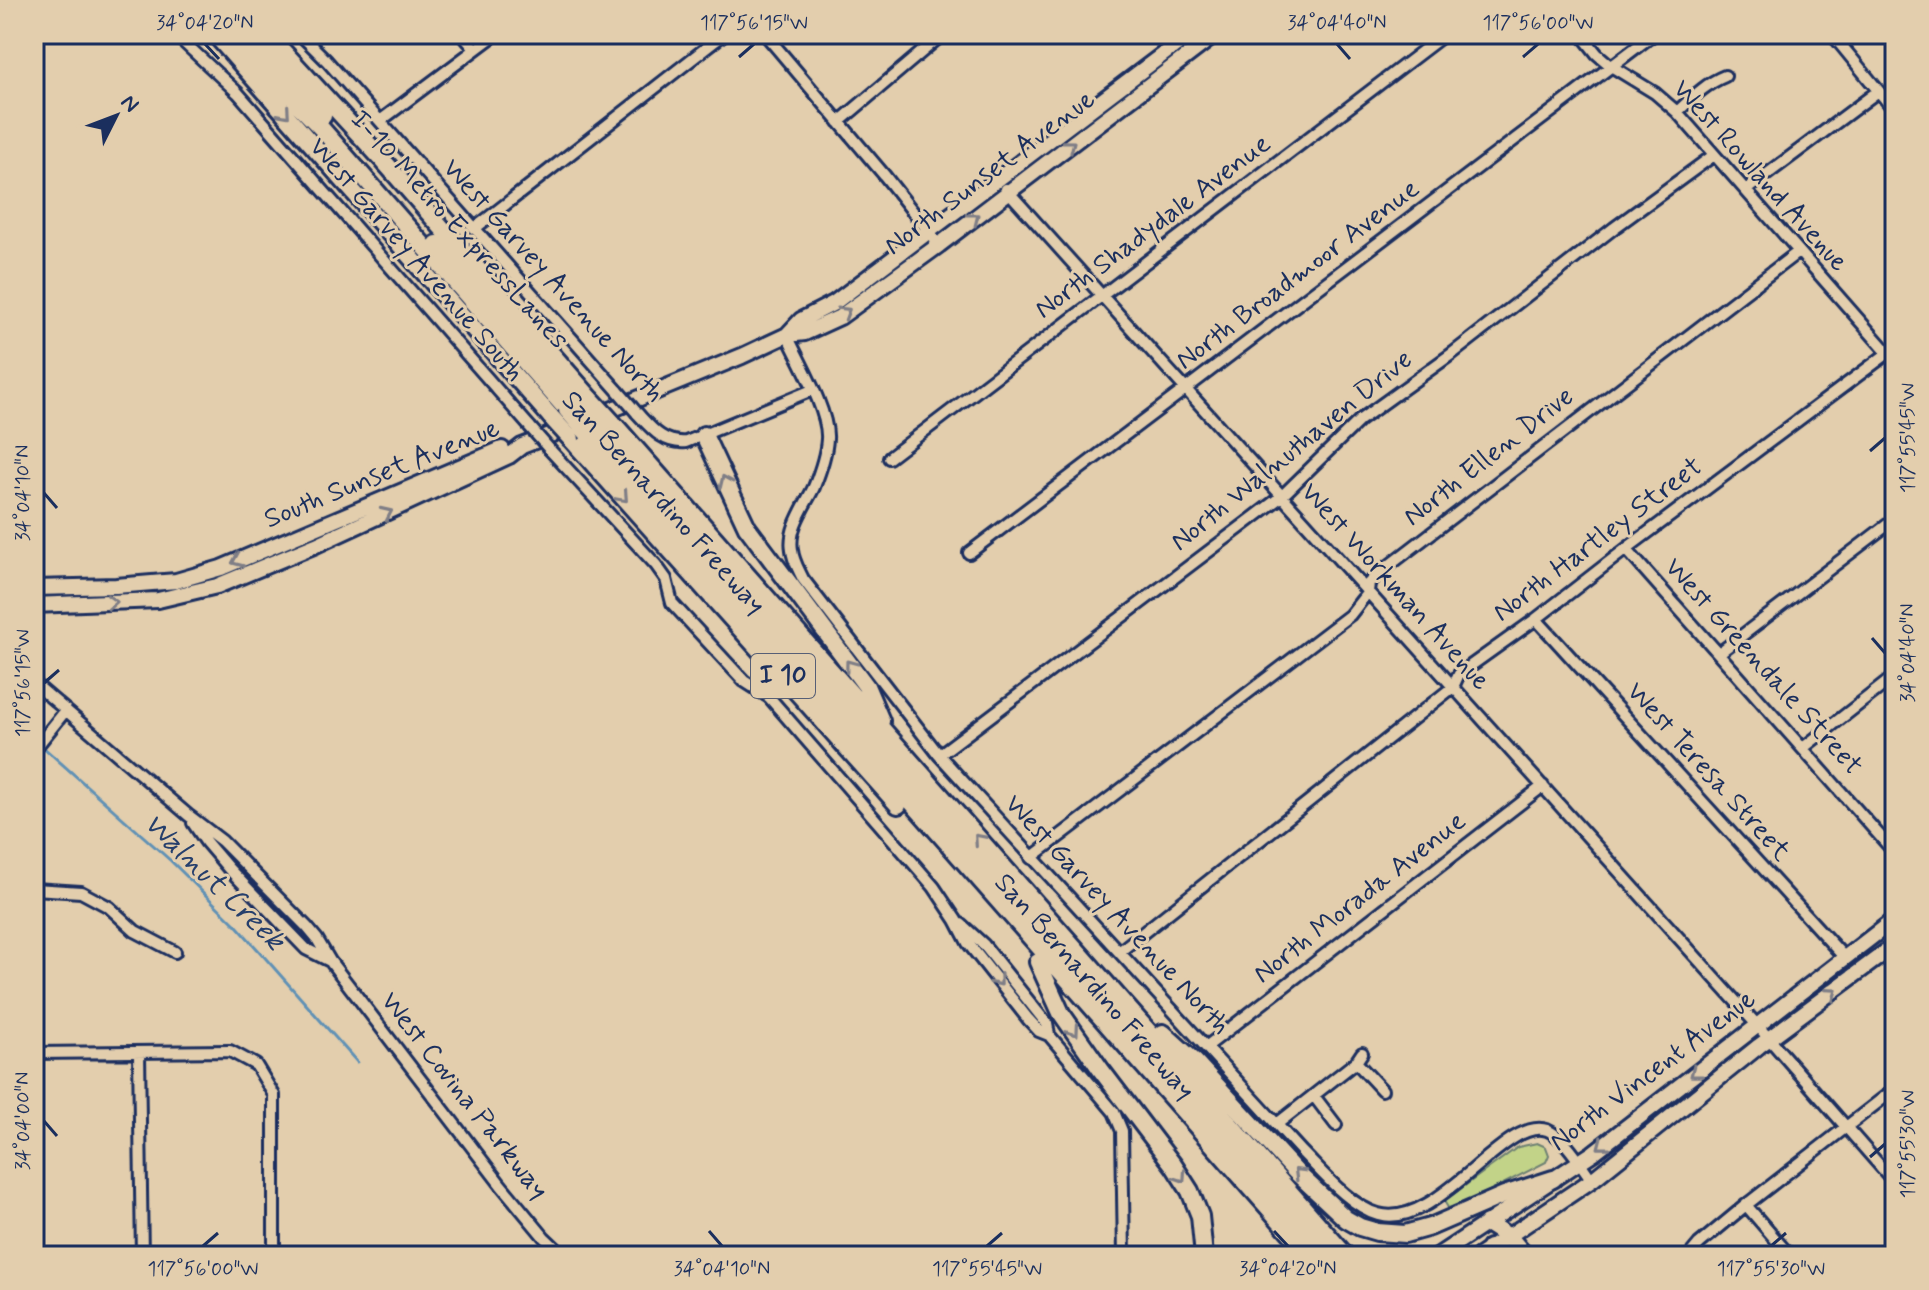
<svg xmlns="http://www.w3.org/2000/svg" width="1929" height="1290" font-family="Mynerve,sans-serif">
  <rect width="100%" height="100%" fill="#e3cead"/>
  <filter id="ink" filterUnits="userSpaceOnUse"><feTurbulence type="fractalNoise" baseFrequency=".0125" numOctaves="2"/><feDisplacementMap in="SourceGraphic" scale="16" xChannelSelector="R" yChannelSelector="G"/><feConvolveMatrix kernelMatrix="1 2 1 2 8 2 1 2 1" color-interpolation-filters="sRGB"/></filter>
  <g filter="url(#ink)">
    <!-- grass -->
    <path fill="#c2d388" stroke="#6e8173" stroke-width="2" d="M 1537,1143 L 1546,1147 L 1549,1155 L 1546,1162 L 1450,1211 L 1444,1201 L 1518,1147 Z"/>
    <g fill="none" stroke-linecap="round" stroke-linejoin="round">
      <!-- stream -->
      <path stroke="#6091b5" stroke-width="3" d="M 34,739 L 171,861 L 237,926 L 357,1062"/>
      <defs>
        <path id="minor" d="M 175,34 L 238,93 L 530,427
          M 300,34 L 327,61 L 618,391
          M 462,34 L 475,49
          M 765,34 L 885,176 L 939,245
          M 1581,34 L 1597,54 L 1611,66 L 1655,93 L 1677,112 L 1895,361
          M 1832,34 L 1895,111
          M 1677,112 C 1692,98 1705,84 1725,76
          M 380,121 L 496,34
          M 839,122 L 943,34
          M 1006,189 L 1757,1025 L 1895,1183
          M 1746,190 L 1877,92
          M 474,229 L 724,34
          M 787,335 C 799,361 829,412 827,439 C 826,455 820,472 814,487 C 805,506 788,528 792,550 C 793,561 799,570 803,579 L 939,755 L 1302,1152 C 1322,1172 1350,1206 1378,1214 C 1438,1231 1505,1115 1547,1130 C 1566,1138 1580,1164 1592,1180
          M 637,413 C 651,428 663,444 686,442 L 812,390
          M 550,450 L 656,565 L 666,579 L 672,603 L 744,681 L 769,697 L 934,887 L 956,920 L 968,943 L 1028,1019 L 1039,1031 L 1049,1035 L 1114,1112 L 1122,1131 L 1124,1256
          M 889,458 L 1445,34
          M 1626,549 L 1895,853
          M 969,553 L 1654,34
          M 1536,619 L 1844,957
          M 1719,653 L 1895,519
          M 34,683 L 188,815 L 222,841 L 307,927 L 317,939 L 330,961 L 501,1185 L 544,1237 L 564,1256
          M 1803,748 L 1895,676
          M 34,750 L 66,710
          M 939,755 L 1282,496 L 1360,420 L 1453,353 L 1614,228 L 1714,155
          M 193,823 L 206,842 L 229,869 L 306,949 L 330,961
          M 1031,858 L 1350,615 L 1368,592 L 1369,583 L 1378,574 L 1798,252
          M 34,889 L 81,892 L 109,907 L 135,931 L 175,952
          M 961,924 L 984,945 L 1047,1024 L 1049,1035
          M 1119,952 L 1453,687 L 1459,674 L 1536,619 L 1626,549 L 1888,353
          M 1206,1047 L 1543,786
          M 34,1053 L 230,1051 L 256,1065 L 274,1095 L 274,1256
          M 139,1053 L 142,1256
          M 1356,1062 L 1382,1090
          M 1314,1096 L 1336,1125
          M 1277,1124 L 1356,1062 L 1362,1053
          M 1746,1205 L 1790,1256
          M 1689,1256 L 1699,1244 L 1746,1205 L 1895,1089"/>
        <path id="major" d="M 787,335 L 801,320 L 834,303 L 1190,34
          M 596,416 L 742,356 L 787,335 L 805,333 L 840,317 L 939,245 L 1216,34
          M 34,588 L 116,586 L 176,581 L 221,568 L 502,449
          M 34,605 L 158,600 L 217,586 L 316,545 L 509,456 L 522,446 L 573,426
          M 1437,1256 L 1593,1153 L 1895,919
          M 1479,1256 L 1592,1180 L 1759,1046 L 1895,945"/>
        <path id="highway" d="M 215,34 L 551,417
          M 246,34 L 323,116
          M 267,34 L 381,158 L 591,399
          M 230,35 L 321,128 L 567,410
          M 437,244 L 579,404
          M 612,422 L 1346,1256
          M 599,427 L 1328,1256
          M 587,433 L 1311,1256
          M 704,435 L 747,527 L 866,686 L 881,721
          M 571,439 L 898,805
          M 1038,962 L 1061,1013 L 1101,1070 L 1174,1166 L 1190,1191 L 1200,1216 L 1204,1256
          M 1163,1033 L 1195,1062 L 1296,1172 L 1346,1219 L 1360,1227 L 1377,1232 L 1405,1234 L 1430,1227 L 1504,1195 L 1553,1179
          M 1487,1223 L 1509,1237 L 1525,1256
          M 1490,1248 L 1500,1253 L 1502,1256"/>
      </defs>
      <!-- minor casing -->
      <use href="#minor" stroke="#1b2f5e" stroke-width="16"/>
      <!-- major casing -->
      <use href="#major" stroke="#1b2f5e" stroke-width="20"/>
      <!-- highway casing -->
      <use href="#highway" stroke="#1b2f5e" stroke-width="22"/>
      <!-- minor -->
      <use href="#minor" stroke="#e3cead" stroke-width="10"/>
      <!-- major -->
      <use href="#major" stroke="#e3cead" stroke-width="14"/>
      <!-- highway -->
      <use href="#highway" stroke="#e3cead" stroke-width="16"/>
      <defs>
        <path id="minor-bridge" d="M 618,391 L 637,413
          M 530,427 L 550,450"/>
        <path id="highway-bridge" d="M 591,399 L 612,422
          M 579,404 L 599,427
          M 567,410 L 587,433
          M 551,417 L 571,439"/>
      </defs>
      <!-- minor-bridge casing -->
      <use href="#minor-bridge" stroke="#1b2f5e" stroke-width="16" stroke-linecap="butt"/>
      <!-- highway-bridge casing -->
      <use href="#highway-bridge" stroke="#1b2f5e" stroke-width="22" stroke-linecap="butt"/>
      <!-- minor-bridge -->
      <use href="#minor-bridge" stroke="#e3cead" stroke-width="10"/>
      <!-- highway-bridge -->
      <use href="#highway-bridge" stroke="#e3cead" stroke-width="16"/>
    </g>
    <!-- one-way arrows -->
    <defs><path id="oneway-chevron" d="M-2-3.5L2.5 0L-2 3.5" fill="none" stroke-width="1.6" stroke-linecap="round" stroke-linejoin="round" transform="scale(2)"/></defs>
    <g stroke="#7f7e86">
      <use href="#oneway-chevron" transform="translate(285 113) rotate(49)"/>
      <use href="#oneway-chevron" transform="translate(1070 145) rotate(-37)"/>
      <use href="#oneway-chevron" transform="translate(974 218) rotate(-38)"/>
      <use href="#oneway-chevron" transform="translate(845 312) rotate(-32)"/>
      <use href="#oneway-chevron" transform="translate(725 481) rotate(-114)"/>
      <use href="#oneway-chevron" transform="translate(623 497) rotate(48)"/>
      <use href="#oneway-chevron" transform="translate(387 513) rotate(-25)"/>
      <use href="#oneway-chevron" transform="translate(237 561) rotate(157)"/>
      <use href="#oneway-chevron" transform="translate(112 602) rotate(-3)"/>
      <use href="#oneway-chevron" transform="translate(850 665) rotate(-127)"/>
      <use href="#oneway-chevron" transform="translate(979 839) rotate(-131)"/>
      <use href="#oneway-chevron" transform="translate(998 981) rotate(51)"/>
      <use href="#oneway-chevron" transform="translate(1832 993) rotate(-36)"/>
      <use href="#oneway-chevron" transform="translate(1074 1031) rotate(55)"/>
      <use href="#oneway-chevron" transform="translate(1695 1073) rotate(142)"/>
      <use href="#oneway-chevron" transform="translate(1602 1145) rotate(142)"/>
      <use href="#oneway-chevron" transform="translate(1299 1173) rotate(-135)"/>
      <use href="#oneway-chevron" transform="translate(1181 1177) rotate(56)"/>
    </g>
  </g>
  <!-- ticks -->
  <path fill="none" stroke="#1b2f5e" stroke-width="3" d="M 205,44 L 219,59M 1337,44 L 1350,59M 739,57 L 754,44M 1523,57 L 1538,44M 1870,451 L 1885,438M 44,493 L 57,508M 1872,638 L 1885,653M 44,683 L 59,670M 44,1121 L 57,1136M 1870,1157 L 1885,1144M 709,1231 L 722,1246M 1274,1231 L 1288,1246M 203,1246 L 218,1233M 987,1246 L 1002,1233M 1771,1246 L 1786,1233"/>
  <g text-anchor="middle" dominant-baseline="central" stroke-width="6" stroke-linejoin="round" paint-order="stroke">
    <!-- shield labels -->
    <rect fill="#e3cead" stroke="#575f76" stroke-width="2" x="751" y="654" width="64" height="44" rx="6"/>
    <g font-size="26" font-weight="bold" fill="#1b2f5e">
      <text x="783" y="676">I 10</text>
    </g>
    <!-- street labels -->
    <g font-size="28" fill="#1b2f5e" stroke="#e3cead">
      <text transform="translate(990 173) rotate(-37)">North Sunset Avenue</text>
      <text transform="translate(1760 176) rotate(48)">West Rowland Avenue</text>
      <text transform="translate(1153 227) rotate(-37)">North Shadydale Avenue</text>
      <text transform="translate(459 230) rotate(48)">I-10 Metro ExpressLanes</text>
      <text transform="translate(416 260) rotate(49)">West Garvey Avenue South</text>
      <text transform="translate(1298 275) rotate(-37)">North Broadmoor Avenue</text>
      <text transform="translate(553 281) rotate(48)">West Garvey Avenue North</text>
      <text transform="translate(1292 451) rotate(-39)">North Walnuthaven Drive</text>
      <text transform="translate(1489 457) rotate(-38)">North Ellen Drive</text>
      <text transform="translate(382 474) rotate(-22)">South Sunset Avenue</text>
      <text transform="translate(663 503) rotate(48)">San Bernardino Freeway</text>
      <text transform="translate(1598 540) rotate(-37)">North Hartley Street</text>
      <text transform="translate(1395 587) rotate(48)">West Workman Avenue</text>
      <text transform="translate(1763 667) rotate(48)">West Greendale Street</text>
      <text transform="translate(1708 772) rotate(48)">West Teresa Street</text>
      <text transform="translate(1360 898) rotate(-38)">North Morada Avenue</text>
      <text transform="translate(1117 915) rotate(47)">West Garvey Avenue North</text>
      <text transform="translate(1094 987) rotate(49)">San Bernardino Freeway</text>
      <text transform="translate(1653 1071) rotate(-37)">North Vincent Avenue</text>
      <text transform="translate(464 1096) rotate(52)">West Covina Parkway</text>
    </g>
    <!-- water labels -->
    <g font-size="30" font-style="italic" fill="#263f6c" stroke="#e3cead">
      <text transform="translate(214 882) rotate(44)">Walnut Creek</text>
    </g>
  </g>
  <!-- margin -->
  <rect width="1929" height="1290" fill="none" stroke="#e3cead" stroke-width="88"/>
  <!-- north arrow -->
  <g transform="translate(116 116) rotate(48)" stroke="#e3cead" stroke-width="6" paint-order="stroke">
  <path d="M0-6L14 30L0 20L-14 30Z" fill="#1b2f5e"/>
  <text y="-12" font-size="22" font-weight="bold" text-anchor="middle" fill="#1b2f5e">N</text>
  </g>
  <rect x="44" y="44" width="1841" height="1202" fill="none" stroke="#1b2f5e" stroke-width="3"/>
  <g font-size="20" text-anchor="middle" fill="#1b2f5e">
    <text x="205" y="29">34°04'20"N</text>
    <text x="754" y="29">117°56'15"W</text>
    <text x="1337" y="29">34°04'40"N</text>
    <text x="1538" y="29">117°56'00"W</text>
    <text transform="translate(1907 438) rotate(-90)" y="7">117°55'45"W</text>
    <text transform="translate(22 493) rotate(-90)" y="7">34°04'10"N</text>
    <text transform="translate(1907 653) rotate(-90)" y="7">34°04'40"N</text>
    <text transform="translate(22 683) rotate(-90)" y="7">117°56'15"W</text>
    <text transform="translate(22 1121) rotate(-90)" y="7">34°04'00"N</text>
    <text transform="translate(1907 1144) rotate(-90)" y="7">117°55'30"W</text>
    <text x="203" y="1275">117°56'00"W</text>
    <text x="722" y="1275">34°04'10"N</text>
    <text x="987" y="1275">117°55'45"W</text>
    <text x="1288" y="1275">34°04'20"N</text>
    <text x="1771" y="1275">117°55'30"W</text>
  </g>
</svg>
